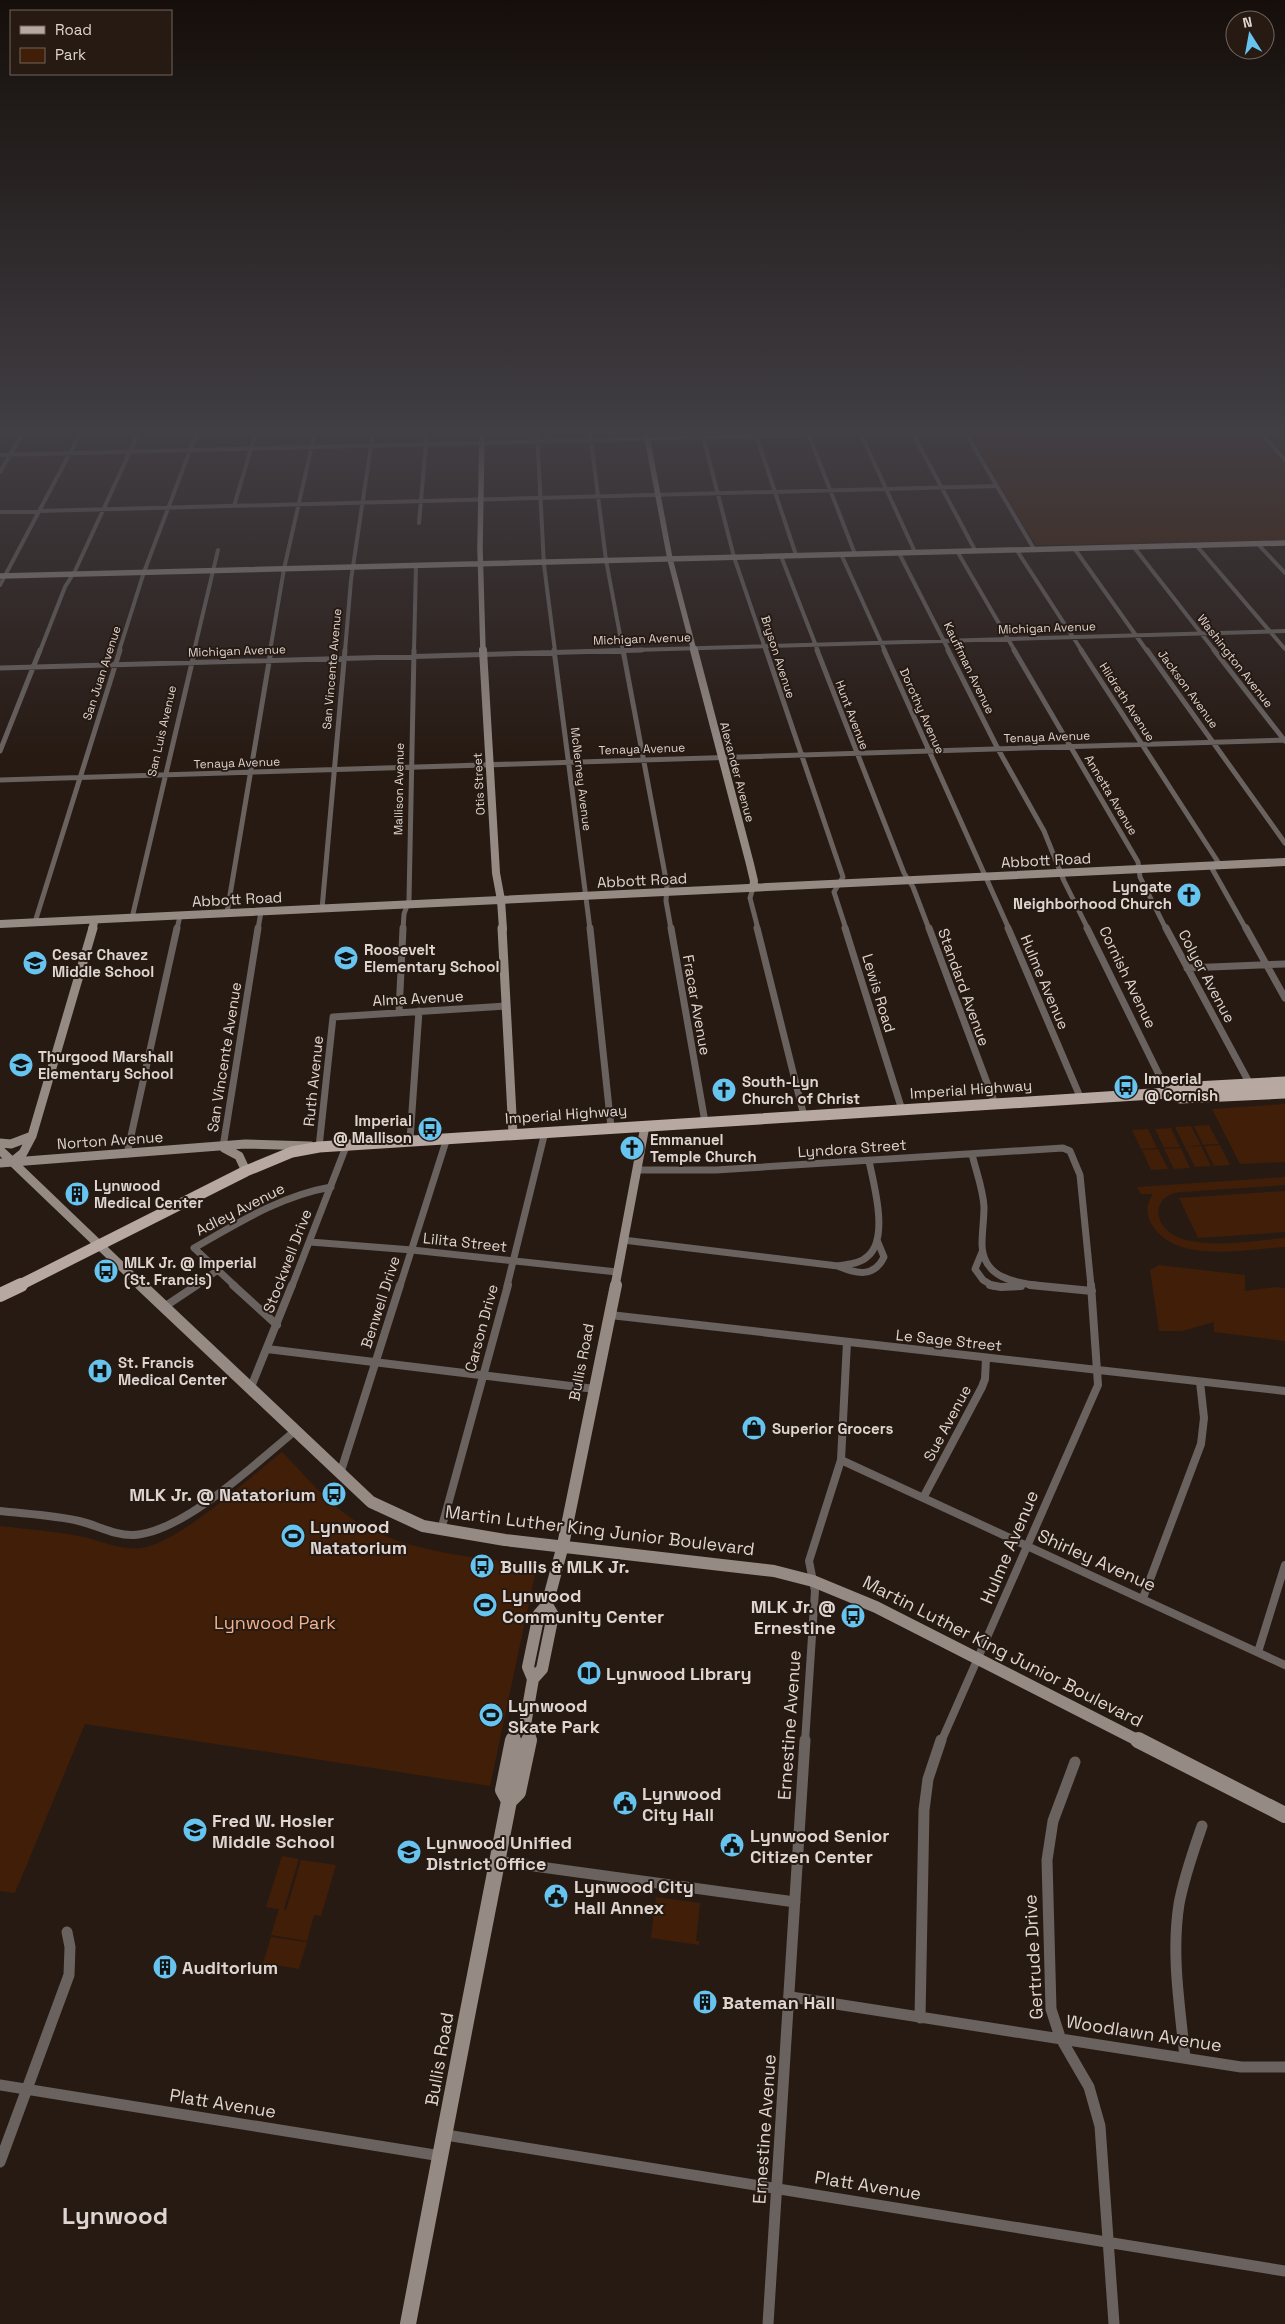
<svg xmlns="http://www.w3.org/2000/svg" width="1285" height="2324" font-family="'Space Grotesk',sans-serif">
  <rect width="100%" height="100%" fill="#271a13"/>
  <!-- green -->
  <path fill="#411e07" d="M 967,432 L 1256,432 L 1285,465 L 1285,540 L 1036,545 Z
    M 1285,1104 L 1285,1162 L 1240,1164 L 1212,1109 Z
    M 1209,1125 L 1219,1144 L 1203,1145 L 1194,1126 Z
    M 1191,1126 L 1201,1145 L 1185,1147 L 1175,1127 Z
    M 1171,1128 L 1180,1147 L 1164,1148 L 1155,1129 Z
    M 1148,1129 L 1157,1148 L 1141,1149 L 1132,1130 Z
    M 1220,1145 L 1230,1165 L 1214,1166 L 1204,1146 Z
    M 1201,1146 L 1211,1166 L 1195,1167 L 1185,1147 Z
    M 1181,1148 L 1190,1168 L 1174,1169 L 1164,1149 Z
    M 1158,1149 L 1168,1169 L 1151,1170 L 1142,1150 Z
    M 1285,1177 L 1285,1185 L 1182,1192 C 1170,1193 1160,1198 1158,1211 C 1162,1259 1253,1240 1285,1238 L 1285,1247 C 1246,1249 1173,1265 1151,1223 C 1145,1212 1147,1203 1153,1194 L 1141,1194 L 1137,1187 Z
    M 1285,1191 L 1285,1232 L 1198,1238 L 1179,1198 Z
    M 1159,1265 L 1245,1275 L 1245,1291 L 1275,1287 L 1285,1288 L 1285,1341 L 1214,1332 L 1214,1322 L 1182,1331 L 1159,1331 L 1150,1270 Z
    M 282,1452 C 305,1475 326,1502 354,1520 C 408,1554 476,1557 537,1565 L 490,1786 L 85,1724 L 15,1893 L 0,1891 L 0,1526 C 26,1529 53,1531 79,1536 C 100,1540 120,1551 142,1548 C 180,1542 250,1477 282,1452 Z
    M 282,1856 L 299,1859 L 284,1909 L 286,1910 L 301,1860 L 336,1865 L 321,1916 L 314,1915 L 307,1941 L 271,1935 L 279,1909 L 266,1907 Z
    M 656,1897 L 700,1903 L 696,1941 L 699,1941 L 699,1945 L 651,1938 Z
    M 271,1937 L 307,1942 L 299,1969 L 263,1963 Z"/>
  <g fill="none" stroke-linecap="round" stroke-linejoin="round">
    <!-- street-far4 -->
    <path stroke="#69625f" stroke-width="4" d="M 537,432 L 544,565 L 555,651
      M 590,432 L 606,560 L 623,651
      M 702,432 L 734,557 L 766,651
      M 860,432 L 915,552
      M 912,432 L 975,550
      M 965,432 L 1034,549
      M 1260,432 L 1285,460
      M 808,433 L 855,554
      M 756,435 L 796,555
      M 0,455 L 915,432
      M 0,472 L 24,432
      M 234,506 L 256,432
      M 0,512 L 997,486
      M 419,523 L 427,432
      M 1257,543 L 1285,573
      M 1196,545 L 1285,649
      M 1133,546 L 1215,651
      M 1074,548 L 1147,651
      M 1016,549 L 1082,651
      M 957,551 L 1015,651
      M 899,553 L 949,651
      M 841,554 L 885,651
      M 781,556 L 818,651
      M 0,585 L 81,432
      M 40,651 L 65,587 L 75,571 L 139,432
      M 119,651 L 144,572 L 197,432
      M 194,651 L 218,550
      M 270,651 L 284,569 L 315,432
      M 345,651 L 351,580 L 373,432
      M 414,651 L 416,565
      M 599,651 L 1285,631"/>
    <!-- street-far3 -->
    <path stroke="#69625f" stroke-width="5" d="M 554,650 L 590,929
      M 623,650 L 667,885 L 666,901 L 671,929
      M 766,650 L 843,877 L 834,892 L 846,929
      M 817,650 L 904,873 L 913,887 L 929,929
      M 884,650 L 1009,929
      M 948,650 L 998,749 L 1044,831 L 1064,881 L 1088,929
      M 1014,650 L 1138,862 L 1140,877 L 1166,929
      M 1081,650 L 1220,865
      M 1147,650 L 1285,843
      M 1214,650 L 1285,741
      M 0,668 L 642,650
      M 0,751 L 40,650
      M 0,780 L 1285,740
      M 1210,865 L 1246,929
      M 753,888 L 750,898 L 758,929
      M 322,909 L 345,650
      M 227,913 L 271,650
      M 132,918 L 195,650
      M 35,922 L 120,650
      M 177,929 L 180,916
      M 258,929 L 261,912
      M 403,929 L 404,914 L 409,900 L 414,650"/>
    <!-- street-far2 -->
    <path stroke="#69625f" stroke-width="7" d="M 590,928 L 611,1127
      M 671,928 L 705,1122
      M 757,928 L 804,1116
      M 845,928 L 902,1110
      M 929,928 L 995,1104
      M 1008,928 L 1081,1099
      M 1087,928 L 1168,1093
      M 1166,928 L 1251,1086
      M 1246,928 L 1285,998
      M 1187,968 L 1285,964
      M 399,1012 L 403,928
      M 410,1140 L 419,1011
      M 223,1147 L 258,928
      M 319,1147 L 333,1017 L 506,1006
      M 127,1154 L 177,928
      M 972,1154 C 976,1172 983,1188 984,1207 C 984,1219 982,1232 982,1245 C 983,1278 1015,1283 1042,1286
      M 638,1170 L 716,1170 L 1063,1148 L 1070,1151 L 1080,1175 L 1091,1286
      M 623,1240 L 838,1266 C 848,1264 860,1264 868,1256 C 889,1238 874,1185 869,1161
      M 310,1242 L 412,1250 L 617,1272
      M 982,1252 L 975,1269 L 983,1280 L 993,1286
      M 838,1266 C 856,1274 874,1278 884,1257 L 877,1240
      M 195,1286 L 218,1270
      M 235,1286 L 194,1248 C 238,1223 280,1196 331,1187
      M 292,1286 L 347,1144
      M 400,1286 L 447,1138
      M 507,1286 L 545,1132"/>
    <!-- street-far1 -->
    <path stroke="#69625f" stroke-width="8" d="M 233,1285 L 277,1325
      M 990,1285 L 1001,1287 L 1021,1286
      M 1030,1285 L 1092,1291
      M 164,1307 L 197,1285
      M 610,1315 L 1285,1391
      M 267,1349 L 595,1389
      M 251,1387 L 292,1285
      M 841,1460 L 1285,1665
      M 340,1474 L 400,1285
      M 923,1498 L 982,1387 L 985,1379 L 986,1358
      M 0,1511 C 26,1514 53,1515 79,1521 C 97,1525 115,1536 134,1535 C 184,1532 257,1462 295,1431
      M 441,1530 L 508,1285
      M 1143,1598 L 1201,1444 L 1204,1418 L 1200,1382
      M 1258,1652 L 1285,1565
      M 805,1742 L 815,1591 L 809,1561 L 841,1460 L 847,1342
      M 941,1742 L 1098,1385 L 1091,1285"/>
    <!-- street -->
    <path stroke="#69625f" stroke-width="11" d="M 1075,1762 L 1053,1821 L 1047,1860 L 1051,2009 L 1060,2037 L 1089,2087 L 1100,2126 L 1114,2324
      M 497,1861 L 795,1902
      M 791,1997 L 1241,2067 L 1285,2067
      M 920,2018 L 924,1810 L 928,1779 L 941,1740
      M 1185,2058 C 1180,2007 1171,1955 1179,1904 C 1184,1877 1193,1852 1202,1826
      M 0,2085 L 441,2156
      M 446,2135 L 1285,2271
      M 0,2162 L 69,1975 L 70,1947 L 67,1932
      M 768,2324 L 805,1740"/>
    <!-- secondary-far4 -->
    <path stroke="#958a84" stroke-width="5.5" d="M 482,432 L 480,548 L 483,651
      M 646,432 L 670,559 L 694,651
      M 0,576 L 1285,543"/>
    <!-- secondary-far3 -->
    <path stroke="#958a84" stroke-width="8" d="M 483,650 L 496,873 L 501,900 L 503,929
      M 694,650 L 750,864 L 754,881 L 753,888
      M 0,924 L 1285,862
      M 92,929 L 95,920"/>
    <!-- secondary-far2 -->
    <path stroke="#958a84" stroke-width="9" d="M 502,928 L 513,1134
      M 0,1143 L 11,1144 L 32,1136
      M 224,1148 L 239,1156 L 246,1171
      M 0,1150 L 142,1286
      M 12,1162 L 23,1153 L 32,1136 L 93,928
      M 0,1163 L 245,1144 L 311,1146
      M 615,1286 L 645,1126"/>
    <!-- secondary-far1 -->
    <path stroke="#958a84" stroke-width="12" d="M 141,1285 L 371,1502 L 423,1526 L 505,1540 L 774,1571 L 813,1581 L 876,1607 L 1141,1742
      M 533,1679 L 528,1667 L 539,1614 L 547,1605 L 563,1545 L 616,1285
      M 513,1742 L 515,1731 L 525,1725
      M 528,1742 L 530,1733 L 525,1725 L 533,1679 L 542,1669 L 553,1615 L 547,1605"/>
    <!-- secondary -->
    <path stroke="#958a84" stroke-width="16" d="M 1138,1740 L 1285,1815
      M 509,1801 L 503,1790 L 513,1740
      M 408,2324 C 442,2150 474,1975 509,1801 L 518,1792 L 529,1740"/>
    <!-- primary-far1 -->
    <path stroke="#b7a9a1" stroke-width="11" d="M 1168,1093 L 1177,1088 L 1285,1082
      M 18,1286 L 246,1171 L 292,1152 L 319,1147 L 1168,1093 L 1180,1098 L 1285,1093"/>
    <!-- primary -->
    <path stroke="#b7a9a1" stroke-width="14" d="M 0,1295 L 21,1285"/>
  </g>
  <!-- sky -->
  <linearGradient id="sky" x2="0" y2="1"><stop stop-color="#150e0a"/><stop offset="0.57" stop-color="#413e44"/><stop offset="1" stop-color="#413e44" stop-opacity="0"/></linearGradient>
  <rect width="1285" height="758" fill="url(#sky)"/>
  <!-- icons -->
  <defs>
    <symbol id="church-disc" viewBox="-11 -11 22 22"><circle r="9.5" fill="#66c4ef" stroke="#271a13"/><path d="M-1.2-6h2.4v3.5h3.3v2.4h-3.3V6h-2.4V-.1h-3.3v-2.4h3.3Z" fill="#111"/></symbol>
    <symbol id="school-disc" viewBox="-11 -11 22 22"><circle r="9.5" fill="#66c4ef" stroke="#271a13"/><path d="M0-5L7-2L0 1L-7-2ZM-4 1L0 2.5L4 1V4Q0 6-4 4Z" fill="#111"/></symbol>
    <symbol id="bus-disc" viewBox="-11 -11 22 22"><circle r="9.5" fill="#66c4ef" stroke="#271a13"/><path d="M-5-6H5V4H4V6H2V4H-2V6H-4V4H-5ZM-3.5-4V0h7V-4ZM-3.5 1.2v1.5H-2V1.2ZM2 1.2v1.5H3.5V1.2Z" fill="#111"/></symbol>
    <symbol id="building-disc" viewBox="-11 -11 22 22"><circle r="9.5" fill="#66c4ef" stroke="#271a13"/><path d="M-4-6H4V6H1V3H-1V6H-4ZM-2.5-4.3h1.7v1.8h-1.7ZM.8-4.3h1.7v1.8H.8ZM-2.5-1h1.7V.8h-1.7ZM.8-1h1.7V.8H.8Z" fill="#111"/></symbol>
    <symbol id="hospital-disc" viewBox="-11 -11 22 22"><circle r="9.5" fill="#66c4ef" stroke="#271a13"/><path d="M-5-5h3v3.5h4V-5h3V5h-3V1.5h-4V5h-3Z" fill="#111"/></symbol>
    <symbol id="shop-disc" viewBox="-11 -11 22 22"><circle r="9.5" fill="#66c4ef" stroke="#271a13"/><path d="M-5-2.5h2.3a2.7 3.5 0 0 1 5.4 0H5L5.5 6h-11ZM-1.5-2.5h3a1.5 2.3 0 0 0-3 0Z" fill="#111"/></symbol>
    <symbol id="stadium-disc" viewBox="-11 -11 22 22"><circle r="9.5" fill="#66c4ef" stroke="#271a13"/><path d="M0-5a6.5 5 0 1 0 0 10a6.5 5 0 1 0 0-10ZM-3.5-1.8h7v3.6h-7Z" fill="#111"/></symbol>
    <symbol id="library-disc" viewBox="-11 -11 22 22"><circle r="9.5" fill="#66c4ef" stroke="#271a13"/><path d="M-6-4Q-3-5.5-.7-3.5V5Q-3 3-6 4ZM6-4Q3-5.5 .7-3.5V5Q3 3 6 4Z" fill="#111"/></symbol>
    <symbol id="civic-disc" viewBox="-11 -11 22 22"><circle r="9.5" fill="#66c4ef" stroke="#271a13"/><path d="M-.6-6.5H3V-4.5H.6V-3L4-1V1h2V6H-6V1h2V-1L-.6-3ZM-1.2 2.5V6h2.4V2.5Z" fill="#111"/></symbol>
  </defs>
  <g fill-rule="evenodd">
    <use href="#church-disc" x="1175" y="881" width="28" height="28"/>
    <use href="#school-disc" x="332" y="944" width="28" height="28"/>
    <use href="#school-disc" x="21" y="949" width="28" height="28"/>
    <use href="#school-disc" x="7" y="1051" width="28" height="28"/>
    <use href="#bus-disc" x="1112" y="1073" width="28" height="28"/>
    <use href="#church-disc" x="710" y="1076" width="28" height="28"/>
    <use href="#bus-disc" x="416" y="1115" width="28" height="28"/>
    <use href="#church-disc" x="618" y="1134" width="28" height="28"/>
    <use href="#building-disc" x="63" y="1180" width="28" height="28"/>
    <use href="#bus-disc" x="92" y="1257" width="28" height="28"/>
    <use href="#hospital-disc" x="86" y="1357" width="28" height="28"/>
    <use href="#shop-disc" x="740" y="1414" width="28" height="28"/>
    <use href="#bus-disc" x="320" y="1480" width="28" height="28"/>
    <use href="#stadium-disc" x="279" y="1522" width="28" height="28"/>
    <use href="#bus-disc" x="468" y="1552" width="28" height="28"/>
    <use href="#stadium-disc" x="471" y="1591" width="28" height="28"/>
    <use href="#bus-disc" x="839" y="1602" width="28" height="28"/>
    <use href="#library-disc" x="575" y="1659" width="28" height="28"/>
    <use href="#stadium-disc" x="477" y="1701" width="28" height="28"/>
    <use href="#civic-disc" x="611" y="1789" width="28" height="28"/>
    <use href="#school-disc" x="181" y="1816" width="28" height="28"/>
    <use href="#civic-disc" x="718" y="1831" width="28" height="28"/>
    <use href="#school-disc" x="395" y="1838" width="28" height="28"/>
    <use href="#civic-disc" x="542" y="1882" width="28" height="28"/>
    <use href="#building-disc" x="151" y="1953" width="28" height="28"/>
    <use href="#building-disc" x="691" y="1988" width="28" height="28"/>
  </g>
  <g text-anchor="middle" dominant-baseline="central" stroke-width="4" stroke-linejoin="round" paint-order="stroke">
    <!-- far-street labels -->
    <g font-size="12" fill="#ded5d1" stroke="#271a13">
      <text transform="translate(1047 628) rotate(-2)">Michigan Avenue</text>
      <text transform="translate(642 639) rotate(-2)">Michigan Avenue</text>
      <text transform="translate(237 651) rotate(-2)">Michigan Avenue</text>
      <text transform="translate(778 657) rotate(72)">Bryson Avenue</text>
      <text transform="translate(1235 661) rotate(52)">Washington Avenue</text>
      <text transform="translate(969 668) rotate(64)">Kauffman Avenue</text>
      <text transform="translate(332 669) rotate(-85)">San Vincente Avenue</text>
      <text transform="translate(102 673) rotate(-72)">San Juan Avenue</text>
      <text transform="translate(1188 689) rotate(54)">Jackson Avenue</text>
      <text transform="translate(1127 702) rotate(57)">Hildreth Avenue</text>
      <text transform="translate(922 711) rotate(66)">Dorothy Avenue</text>
      <text transform="translate(852 715) rotate(69)">Hunt Avenue</text>
      <text transform="translate(162 731) rotate(-77)">San Luis Avenue</text>
      <text transform="translate(1047 737) rotate(-2)">Tenaya Avenue</text>
      <text transform="translate(642 749) rotate(-2)">Tenaya Avenue</text>
      <text transform="translate(237 763) rotate(-2)">Tenaya Avenue</text>
      <text transform="translate(737 772) rotate(75)">Alexander Avenue</text>
      <text transform="translate(581 779) rotate(83)">McNerney Avenue</text>
      <text transform="translate(479 784) rotate(-93)">Otis Street</text>
      <text transform="translate(399 789) rotate(-89)">Mallison Avenue</text>
      <text transform="translate(1111 795) rotate(59)">Annetta Avenue</text>
    </g>
    <!-- street labels -->
    <g font-size="15" fill="#ded5d1" stroke="#271a13">
      <text transform="translate(1046 860) rotate(-3)">Abbott Road</text>
      <text transform="translate(642 880) rotate(-3)">Abbott Road</text>
      <text transform="translate(237 899) rotate(-3)">Abbott Road</text>
      <text transform="translate(1207 976) rotate(62)">Colyer Avenue</text>
      <text transform="translate(1128 977) rotate(64)">Cornish Avenue</text>
      <text transform="translate(1045 982) rotate(67)">Hulme Avenue</text>
      <text transform="translate(964 987) rotate(70)">Standard Avenue</text>
      <text transform="translate(879 993) rotate(73)">Lewis Road</text>
      <text transform="translate(418 998) rotate(-3)">Alma Avenue</text>
      <text transform="translate(697 1005) rotate(80)">Fracar Avenue</text>
      <text transform="translate(224 1057) rotate(-81)">San Vincente Avenue</text>
      <text transform="translate(313 1081) rotate(-84)">Ruth Avenue</text>
      <text transform="translate(971 1089) rotate(-4)">Imperial Highway</text>
      <text transform="translate(566 1114) rotate(-4)">Imperial Highway</text>
      <text transform="translate(110 1140) rotate(-4)">Norton Avenue</text>
      <text transform="translate(852 1148) rotate(-4)">Lyndora Street</text>
      <text transform="translate(240 1209) rotate(-27)">Adley Avenue</text>
      <text transform="translate(465 1242) rotate(6)">Lilita Street</text>
      <text transform="translate(287 1261) rotate(-69)">Stockwell Drive</text>
      <text transform="translate(380 1302) rotate(-72)">Benwell Drive</text>
      <text transform="translate(481 1328) rotate(-75)">Carson Drive</text>
      <text transform="translate(949 1340) rotate(6)">Le Sage Street</text>
      <text transform="translate(581 1362) rotate(-79)">Bullis Road</text>
      <text transform="translate(947 1423) rotate(-62)">Sue Avenue</text>
    </g>
    <!-- poi labels -->
    <g font-size="15" font-weight="bold" fill="#ded5d1" stroke="#271a13" text-anchor="start">
      <text x="1172" y="886" text-anchor="end">Lyngate<tspan x="1172" dy="17">Neighborhood Church</tspan></text>
      <text x="364" y="949">Roosevelt<tspan x="364" dy="17">Elementary School</tspan></text>
      <text x="52" y="954">Cesar Chavez<tspan x="52" dy="17">Middle School</tspan></text>
      <text x="38" y="1056">Thurgood Marshall<tspan x="38" dy="17">Elementary School</tspan></text>
      <text x="1144" y="1078">Imperial<tspan x="1144" dy="17">@ Cornish</tspan></text>
      <text x="742" y="1081">South-Lyn<tspan x="742" dy="17">Church of Christ</tspan></text>
      <text x="412" y="1120" text-anchor="end">Imperial<tspan x="412" dy="17">@ Mallison</tspan></text>
      <text x="650" y="1139">Emmanuel<tspan x="650" dy="17">Temple Church</tspan></text>
      <text x="94" y="1185">Lynwood<tspan x="94" dy="17">Medical Center</tspan></text>
      <text x="124" y="1262">MLK Jr. @ Imperial<tspan x="124" dy="17">(St. Francis)</tspan></text>
      <text x="118" y="1362">St. Francis<tspan x="118" dy="17">Medical Center</tspan></text>
      <text x="772" y="1428">Superior Grocers</text>
    </g>
    <!-- near-poi labels -->
    <g font-size="18" font-weight="bold" fill="#ded5d1" stroke="#271a13" text-anchor="start">
      <text x="316" y="1494" text-anchor="end">MLK Jr. @ Natatorium</text>
      <text x="310" y="1526">Lynwood<tspan x="310" dy="21">Natatorium</tspan></text>
      <text x="500" y="1566">Bullis &amp; MLK Jr.</text>
      <text x="502" y="1595">Lynwood<tspan x="502" dy="21">Community Center</tspan></text>
      <text x="836" y="1606" text-anchor="end">MLK Jr. @<tspan x="836" dy="21">Ernestine</tspan></text>
      <text x="606" y="1673">Lynwood Library</text>
      <text x="508" y="1705">Lynwood<tspan x="508" dy="21">Skate Park</tspan></text>
      <text x="642" y="1793">Lynwood<tspan x="642" dy="21">City Hall</tspan></text>
      <text x="212" y="1820">Fred W. Hosler<tspan x="212" dy="21">Middle School</tspan></text>
      <text x="750" y="1835">Lynwood Senior<tspan x="750" dy="21">Citizen Center</tspan></text>
      <text x="426" y="1842">Lynwood Unified<tspan x="426" dy="21">District Office</tspan></text>
      <text x="574" y="1886">Lynwood City<tspan x="574" dy="21">Hall Annex</tspan></text>
      <text x="182" y="1967">Auditorium</text>
      <text x="722" y="2002">Bateman Hall</text>
    </g>
    <!-- near-street labels -->
    <g font-size="18" fill="#ded5d1" stroke="#271a13">
      <text transform="translate(600 1530) rotate(7)">Martin Luther King Junior Boulevard</text>
      <text transform="translate(1009 1547) rotate(-67)">Hulme Avenue</text>
      <text transform="translate(1097 1560) rotate(24)">Shirley Avenue</text>
      <text transform="translate(1003 1651) rotate(27)">Martin Luther King Junior Boulevard</text>
      <text transform="translate(789 1725) rotate(-86)">Ernestine Avenue</text>
      <text transform="translate(1033 1957) rotate(-93)">Gertrude Drive</text>
      <text transform="translate(1144 2033) rotate(9)">Woodlawn Avenue</text>
      <text transform="translate(439 2059) rotate(-80)">Bullis Road</text>
      <text transform="translate(223 2103) rotate(9)">Platt Avenue</text>
      <text transform="translate(764 2129) rotate(-86)">Ernestine Avenue</text>
      <text transform="translate(868 2185) rotate(9)">Platt Avenue</text>
    </g>
    <!-- near-park labels -->
    <g font-size="18" fill="#f5b28e" stroke="#271a13">
      <text x="275" y="1622">Lynwood Park</text>
    </g>
    <!-- near-district labels -->
    <g font-size="24" font-weight="bold" fill="#ded5d1" stroke="#271a13">
      <text x="115" y="2215">Lynwood</text>
    </g>
  </g>
  <!-- legend -->
  <rect x="10" y="10" width="162" height="65" fill="#271a13" stroke="#70655f"/>
  <rect x="20" y="26" width="25" height="8" fill="#b7a9a1" stroke="#70655f"/>
  <text x="55" y="35" font-size="15" fill="#ded5d1">Road</text>
  <rect x="20" y="48" width="25" height="15" fill="#411e07" stroke="#70655f"/>
  <text x="55" y="60" font-size="15" fill="#ded5d1">Park</text>
  <!-- north arrow -->
  <g transform="translate(1250 35) rotate(349)"><circle r="24" fill="#271a13" stroke="#70655f"/>
  <path d="M0-4L9 19L0 12L-9 19Z" fill="#66c4ef"/>
  <text y="-8" font-size="14" font-weight="bold" text-anchor="middle" fill="#ded5d1">N</text>
  </g>
</svg>
